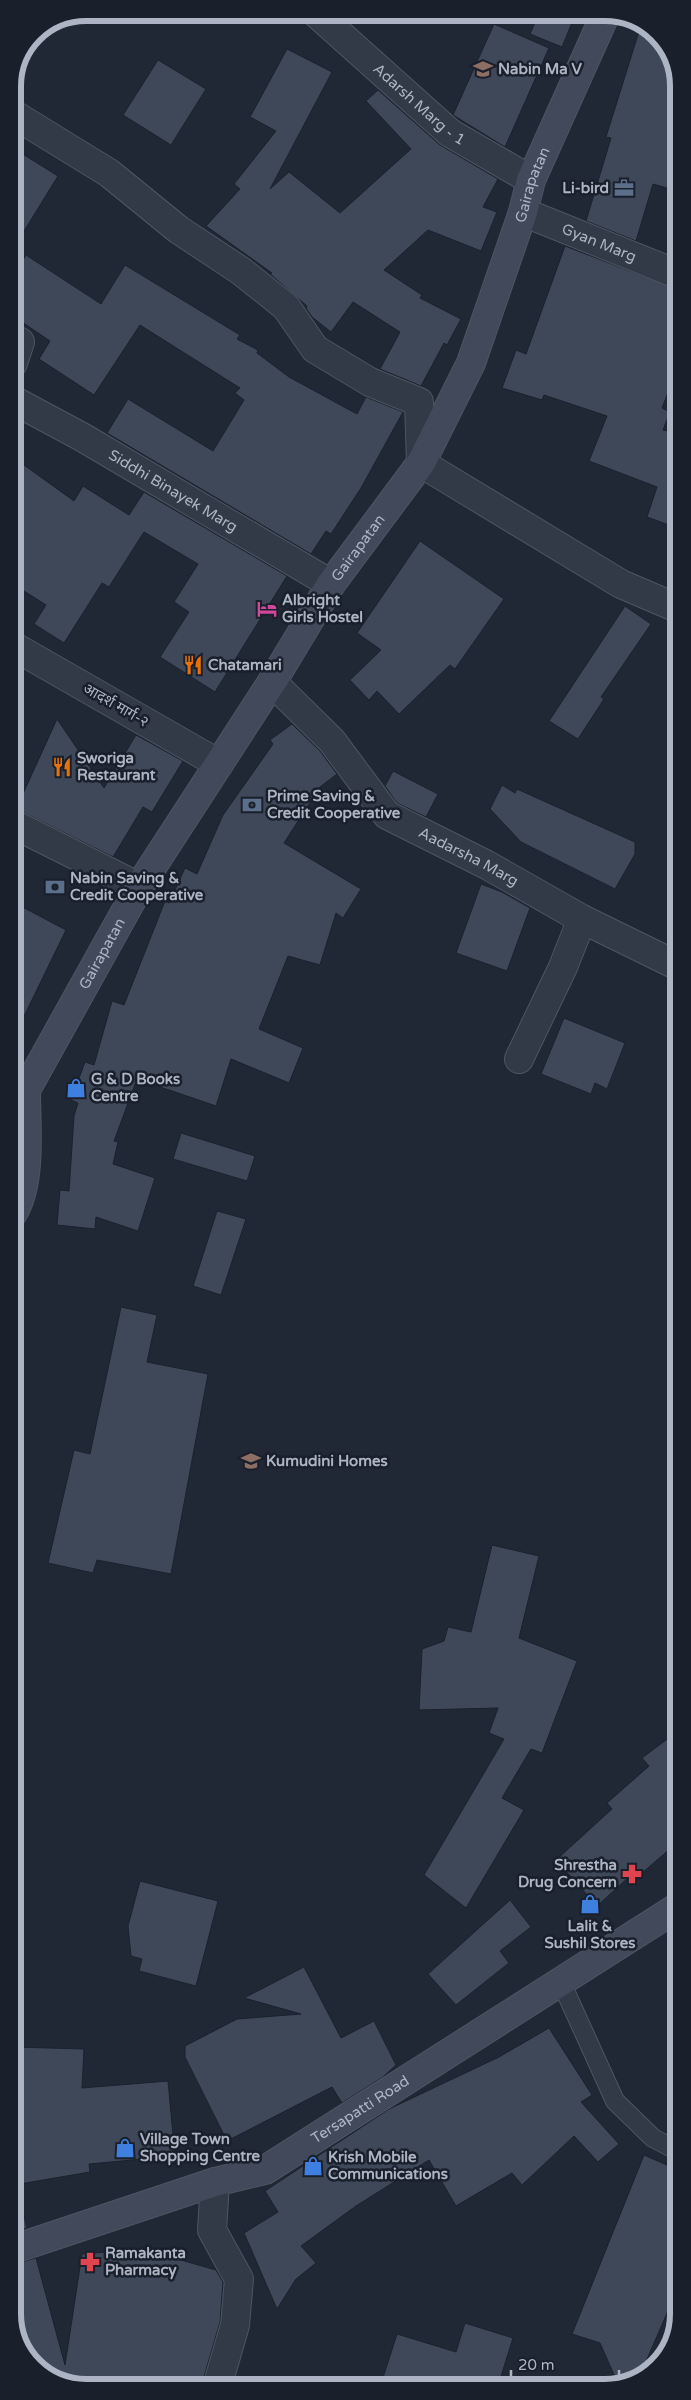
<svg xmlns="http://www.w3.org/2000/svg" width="691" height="2400" font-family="'Varela Round','Noto Sans Devanagari',sans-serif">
  <rect width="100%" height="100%" fill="#202836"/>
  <!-- building -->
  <path fill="#3e4859" stroke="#1b212d" d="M 539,13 L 576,13 L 562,47 L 530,34 Z
    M 494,24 L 549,48 L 505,147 L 453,115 Z
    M 641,25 L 654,31 L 677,71 L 677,191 L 653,184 L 636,241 L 586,221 L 611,138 L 606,137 Z
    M 287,49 L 332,72 L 270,189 L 289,172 L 340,213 L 411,149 L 366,101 L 378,90 L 440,145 L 498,179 L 483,207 L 497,212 L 481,251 L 428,230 L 384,270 L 422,295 L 420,298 L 461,319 L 447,345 L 444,343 L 421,386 L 380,369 L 400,332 L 353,302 L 331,332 L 312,317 L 306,308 L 307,306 L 270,274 L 272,273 L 206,226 L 240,189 L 234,184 L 276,131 L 250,117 Z
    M 158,60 L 206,89 L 171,145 L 123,115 Z
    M 13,148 L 58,176 L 13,249 Z
    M 565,246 L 677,289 L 677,370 L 662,408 L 670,412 L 663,430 L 677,433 L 677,528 L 647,517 L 657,487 L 589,461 L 607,416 L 544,395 L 542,400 L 502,388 L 516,350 L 526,354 Z
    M 26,255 L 101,304 L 125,265 L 240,335 L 237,339 L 258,350 L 257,353 L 289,377 L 357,414 L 366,397 L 403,412 L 361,488 L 331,534 L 326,531 L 311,554 L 107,433 L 128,399 L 213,451 L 244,400 L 235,393 L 240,388 L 140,325 L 94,395 L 39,359 L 50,341 L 13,316 L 13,276 Z
    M 13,457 L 74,501 L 83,486 L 129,515 L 144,492 L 287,576 L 215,692 L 160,657 L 189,612 L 174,602 L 198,564 L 144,532 L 109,587 L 102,583 L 64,643 L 34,624 L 46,605 L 13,584 Z
    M 420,541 L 504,599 L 455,669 L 450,665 L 399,714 L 377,691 L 369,700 L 350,680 L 381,650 L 357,633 Z
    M 625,606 L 651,624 L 601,697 L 604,699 L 578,739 L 549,721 Z
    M 57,719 L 104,788 L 136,735 L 183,761 L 152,812 L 143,807 L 113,857 L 16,809 Z
    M 292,724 L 320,751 L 337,774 L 320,787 L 284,843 L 361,889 L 343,918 L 336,913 L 320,965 L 288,956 L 259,1029 L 303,1048 L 289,1083 L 231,1059 L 216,1106 L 137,1079 L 114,1141 L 118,1142 L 113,1164 L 155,1178 L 138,1231 L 96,1217 L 95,1229 L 57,1225 L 60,1190 L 69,1191 L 74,1116 L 78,1103 L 71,1100 L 85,1062 L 94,1065 L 112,1001 L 124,1005 L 165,901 L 169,903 L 185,868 L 197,874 L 223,815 L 273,744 L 270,740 Z
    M 393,771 L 438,794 L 426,817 L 397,803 L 385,786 Z
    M 502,785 L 515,793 L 517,789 L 635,842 L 635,854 L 615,889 L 521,842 L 490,809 Z
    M 481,884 L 502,892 L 530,908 L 507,971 L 456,953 Z
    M 13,902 L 66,930 L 13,1039 Z
    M 564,1018 L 625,1043 L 607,1089 L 595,1083 L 591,1094 L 541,1074 Z
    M 181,1133 L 255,1156 L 247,1181 L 173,1159 Z
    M 217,1211 L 246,1219 L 221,1295 L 193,1286 Z
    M 121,1307 L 157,1315 L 147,1362 L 208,1374 L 171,1574 L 97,1560 L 93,1573 L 48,1563 L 74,1450 L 90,1454 Z
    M 492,1545 L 539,1556 L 519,1638 L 577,1661 L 542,1753 L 531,1749 L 502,1798 L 524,1810 L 466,1908 L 424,1875 L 504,1739 L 489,1733 L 498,1708 L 419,1710 L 422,1649 L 444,1641 L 448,1627 L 471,1632 Z
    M 678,1731 L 678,1842 L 634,1880 L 630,1876 L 597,1906 L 556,1860 L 612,1809 L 607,1803 L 649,1766 L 642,1758 Z
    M 140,1881 L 218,1901 L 196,1986 L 139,1971 L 142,1959 L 131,1956 L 128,1926 Z
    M 510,1900 L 531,1927 L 500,1951 L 509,1963 L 456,2005 L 428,1974 Z
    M 304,1967 L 341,2038 L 374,2021 L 396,2065 L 383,2077 L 342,2103 L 332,2087 L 227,2141 L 185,2057 L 185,2046 L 237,2019 L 301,2014 L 244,1998 Z
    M 549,2028 L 592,2095 L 581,2102 L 619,2144 L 598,2162 L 574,2136 L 522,2185 L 512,2173 L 456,2206 L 429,2160 L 356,2206 L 301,2246 L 316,2263 L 296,2279 L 277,2309 L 244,2233 L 278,2212 L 265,2191 L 389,2109 L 499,2057 Z
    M 14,2047 L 84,2049 L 82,2088 L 168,2081 L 175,2156 L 89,2164 L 90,2172 L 14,2185 Z
    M 644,2155 L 678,2170 L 678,2288 L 641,2373 L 619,2386 L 600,2343 L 572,2334 Z
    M 23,2212 L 27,2228 L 14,2233 L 14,2213 Z
    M 142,2249 L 216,2270 L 223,2282 L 220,2322 L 201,2387 L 81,2387 L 38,2369 L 14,2329 L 19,2305 L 14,2282 L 14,2264 L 36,2258 L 65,2365 L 82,2254 Z
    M 465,2323 L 513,2338 L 498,2386 L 380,2387 L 397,2334 L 456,2352 Z"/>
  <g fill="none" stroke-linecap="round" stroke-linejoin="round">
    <defs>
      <path id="service" d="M 561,1982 L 615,2101 L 653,2138 L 678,2151"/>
      <g id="minor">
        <path id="s1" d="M 316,13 L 450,133 L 531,180"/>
        <path d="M 13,114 L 109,173 L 179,230 L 241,271 L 286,307 L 315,349 L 370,382 L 419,402 L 421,463 L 621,584 L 677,608"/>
        <path id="s2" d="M 523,212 L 677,274"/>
        <path d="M 13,338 L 20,342 L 13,363"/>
        <path id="s3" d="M 13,400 L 82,437 L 331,584"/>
        <path d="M 13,646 L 219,764"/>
        <path id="s4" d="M 272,682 L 332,741 L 387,815 L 487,865 L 582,919 L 678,966"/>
        <path d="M 13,824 L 139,887"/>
        <path d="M 519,1059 L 563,967 L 582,919"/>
        <path d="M 215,2182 L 212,2230 L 239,2279 L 235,2325 L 217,2387"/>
      </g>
      <g id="secondary">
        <path id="s5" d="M 13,1099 L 26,1090 L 139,887 L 272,682 L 331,584 L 421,463 L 471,363 L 523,212 L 531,180 L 606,13"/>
        <path d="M 13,1213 C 32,1182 26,1125 26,1090"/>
        <path id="s6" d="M 14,2249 L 215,2182 L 265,2170 L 678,1907"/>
      </g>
    </defs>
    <!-- service casing -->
    <use href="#service" stroke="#4e5562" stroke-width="20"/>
    <!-- minor casing -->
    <use href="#minor" stroke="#4e5562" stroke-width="30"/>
    <!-- secondary casing -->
    <use href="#secondary" stroke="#4e5562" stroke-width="30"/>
    <!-- service -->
    <use href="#service" stroke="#333a47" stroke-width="18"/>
    <!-- minor -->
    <use href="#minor" stroke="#333a47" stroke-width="28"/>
    <!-- secondary -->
    <use href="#secondary" stroke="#41495a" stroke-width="28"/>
  </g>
  <!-- icons -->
  <defs>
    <symbol id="school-bare" viewBox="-9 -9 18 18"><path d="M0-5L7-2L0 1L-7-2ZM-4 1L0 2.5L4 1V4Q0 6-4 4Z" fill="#8d6e63" stroke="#191f2b" stroke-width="2.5" paint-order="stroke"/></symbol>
    <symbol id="office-bare" viewBox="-9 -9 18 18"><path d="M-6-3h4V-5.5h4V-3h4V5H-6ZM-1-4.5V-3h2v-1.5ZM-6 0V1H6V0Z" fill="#5c6f8a" stroke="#191f2b" stroke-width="2.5" paint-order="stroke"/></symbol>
    <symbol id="hotel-bare" viewBox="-9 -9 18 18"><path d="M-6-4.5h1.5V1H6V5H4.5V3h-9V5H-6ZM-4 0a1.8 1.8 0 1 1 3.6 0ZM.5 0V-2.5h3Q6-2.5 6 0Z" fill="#d1479c" stroke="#191f2b" stroke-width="2.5" paint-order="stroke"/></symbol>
    <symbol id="restaurant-bare" viewBox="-9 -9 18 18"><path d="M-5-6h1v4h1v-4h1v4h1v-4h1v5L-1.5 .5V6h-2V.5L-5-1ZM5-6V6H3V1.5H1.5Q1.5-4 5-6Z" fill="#e8710a" stroke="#191f2b" stroke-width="2.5" paint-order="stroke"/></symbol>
    <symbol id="bank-bare" viewBox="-9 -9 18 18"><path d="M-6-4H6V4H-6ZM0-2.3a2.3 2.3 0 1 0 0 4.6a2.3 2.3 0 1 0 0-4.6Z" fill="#5c6f8a" stroke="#191f2b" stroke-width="2.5" paint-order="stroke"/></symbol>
    <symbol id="shop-bare" viewBox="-9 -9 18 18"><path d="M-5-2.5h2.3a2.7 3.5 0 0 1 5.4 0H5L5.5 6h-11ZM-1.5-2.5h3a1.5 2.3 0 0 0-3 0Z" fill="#3f7fe0" stroke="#191f2b" stroke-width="2.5" paint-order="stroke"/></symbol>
    <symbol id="pharmacy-bare" viewBox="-9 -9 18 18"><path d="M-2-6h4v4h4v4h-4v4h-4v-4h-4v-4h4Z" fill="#e0444e" stroke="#191f2b" stroke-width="2.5" paint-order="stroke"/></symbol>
  </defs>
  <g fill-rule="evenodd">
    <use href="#school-bare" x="469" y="55" width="28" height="28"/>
    <use href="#office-bare" x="610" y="174" width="28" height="28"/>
    <use href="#hotel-bare" x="253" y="595" width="28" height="28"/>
    <use href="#restaurant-bare" x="179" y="651" width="28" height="28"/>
    <use href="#restaurant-bare" x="48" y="753" width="28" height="28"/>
    <use href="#bank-bare" x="238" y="791" width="28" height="28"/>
    <use href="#bank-bare" x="41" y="873" width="28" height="28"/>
    <use href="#shop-bare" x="62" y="1074" width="28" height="28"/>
    <use href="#school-bare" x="237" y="1447" width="28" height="28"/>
    <use href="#pharmacy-bare" x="618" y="1860" width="28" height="28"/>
    <use href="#shop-bare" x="576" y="1890" width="28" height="28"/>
    <use href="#shop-bare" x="111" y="2134" width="28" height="28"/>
    <use href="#shop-bare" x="299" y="2152" width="28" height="28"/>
    <use href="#pharmacy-bare" x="76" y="2248" width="28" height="28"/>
  </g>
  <g text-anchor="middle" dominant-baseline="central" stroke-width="5" stroke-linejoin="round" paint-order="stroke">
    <!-- poi labels -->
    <g font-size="15" font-weight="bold" fill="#adb5c4" stroke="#191f2b" text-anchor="start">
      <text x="498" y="69">Nabin Ma V</text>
      <text x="609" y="188" text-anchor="end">Li-bird</text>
      <text x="282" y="600">Albright<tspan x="282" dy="17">Girls Hostel</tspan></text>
      <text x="208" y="665">Chatamari</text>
      <text x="77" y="758">Sworiga<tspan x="77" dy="17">Restaurant</tspan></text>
      <text x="267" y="796">Prime Saving &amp;<tspan x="267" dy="17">Credit Cooperative</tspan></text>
      <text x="70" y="878">Nabin Saving &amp;<tspan x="70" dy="17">Credit Cooperative</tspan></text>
      <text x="91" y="1079">G &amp; D Books<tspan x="91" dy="17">Centre</tspan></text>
      <text x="266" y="1461">Kumudini Homes</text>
      <text x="617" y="1865" text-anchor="end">Shrestha<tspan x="617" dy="17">Drug Concern</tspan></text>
      <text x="590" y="1926" text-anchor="middle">Lalit &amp;<tspan x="590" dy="17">Sushil Stores</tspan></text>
      <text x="140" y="2139">Village Town<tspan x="140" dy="17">Shopping Centre</tspan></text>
      <text x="328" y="2157">Krish Mobile<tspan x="328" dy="17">Communications</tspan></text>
      <text x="105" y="2253">Ramakanta<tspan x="105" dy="17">Pharmacy</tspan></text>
    </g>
    <!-- street labels -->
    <g font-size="15" fill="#adb5c4" stroke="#191f2b">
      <text stroke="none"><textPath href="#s1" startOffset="138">Adarsh Marg - 1</textPath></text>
      <text stroke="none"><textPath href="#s5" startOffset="1058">Gairapatan</textPath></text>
      <text stroke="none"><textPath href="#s2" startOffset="82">Gyan Marg</textPath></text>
      <text stroke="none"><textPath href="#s3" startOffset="184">Siddhi Binayek Marg</textPath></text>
      <text stroke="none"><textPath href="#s5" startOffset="652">Gairapatan</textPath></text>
      <text transform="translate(116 705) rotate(30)">आदर्श मार्ग-२</text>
      <text stroke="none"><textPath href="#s4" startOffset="268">Aadarsha Marg</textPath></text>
      <text stroke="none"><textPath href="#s5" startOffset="172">Gairapatan</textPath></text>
      <text stroke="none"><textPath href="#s6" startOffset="376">Tersapatti Road</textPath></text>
    </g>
  </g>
  <!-- crop -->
  <path d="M0 0H691V2400H0ZM86 21H605A65 65 0 0 1 670 86V2314A65 65 0 0 1 605 2379H86A65 65 0 0 1 21 2314V86A65 65 0 0 1 86 21Z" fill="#191f2b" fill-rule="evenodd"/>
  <path fill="none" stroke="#adb5c4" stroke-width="6" d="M86 21H605A65 65 0 0 1 670 86V2314A65 65 0 0 1 605 2379H86A65 65 0 0 1 21 2314V86A65 65 0 0 1 86 21Z"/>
  <!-- scale -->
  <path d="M511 2370v8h108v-8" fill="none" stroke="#adb5c4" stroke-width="2.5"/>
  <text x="518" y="2370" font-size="15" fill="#adb5c4" stroke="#191f2b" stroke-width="4" paint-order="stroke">20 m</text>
</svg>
